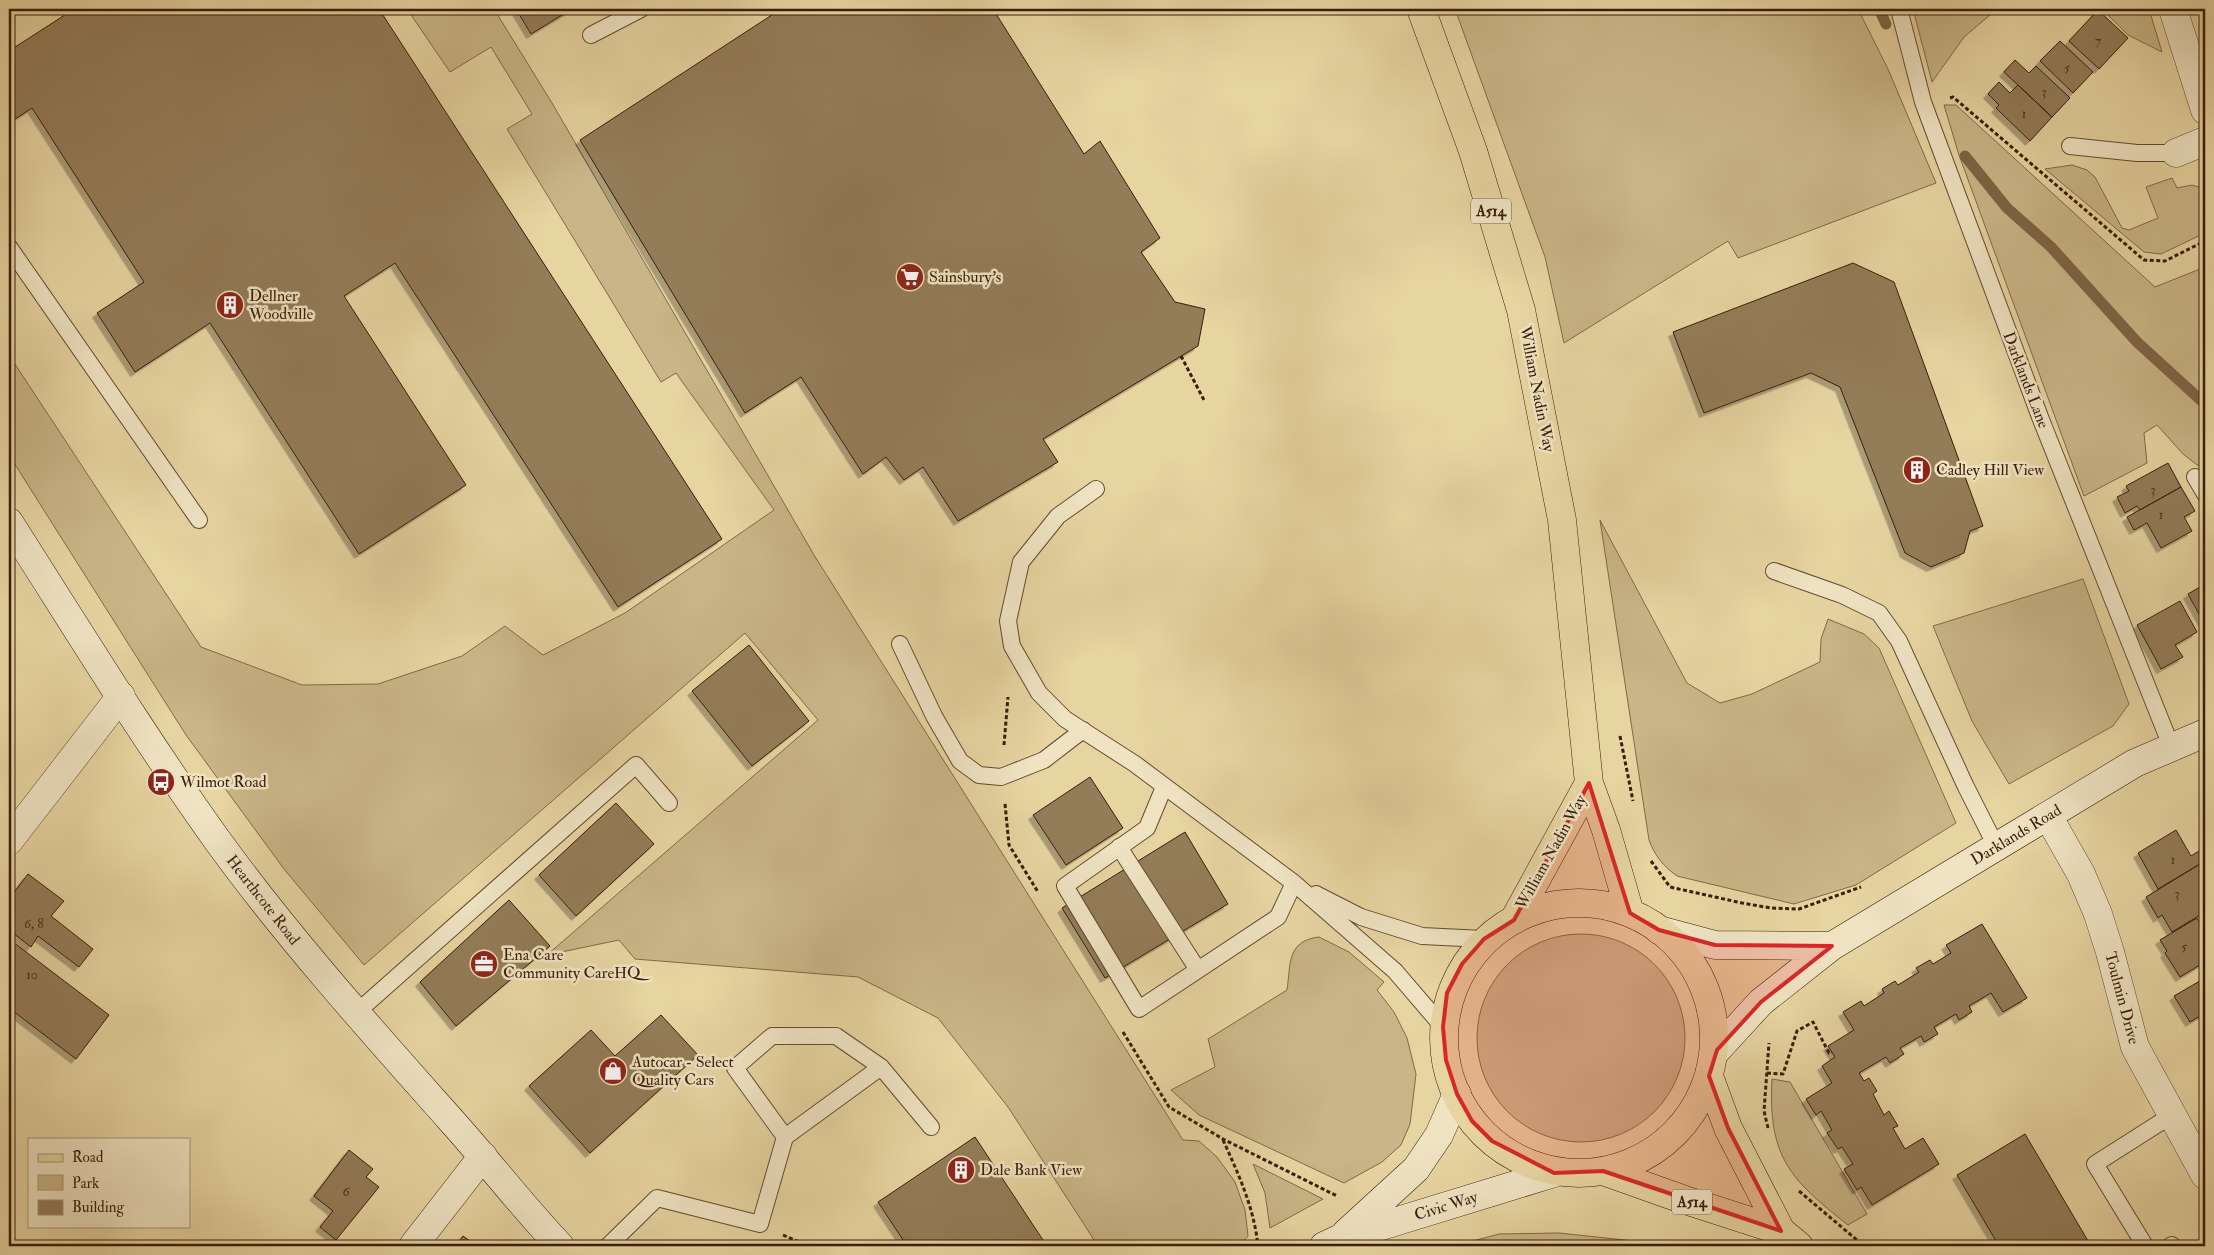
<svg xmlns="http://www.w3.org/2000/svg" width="2214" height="1255" font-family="'IM FELL Double Pica',serif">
  <defs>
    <filter id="shadow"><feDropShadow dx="-4.5" dy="4.5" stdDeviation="0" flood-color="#0004"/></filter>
  </defs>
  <rect width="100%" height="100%" fill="#e6d4a1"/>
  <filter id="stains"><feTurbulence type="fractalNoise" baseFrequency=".004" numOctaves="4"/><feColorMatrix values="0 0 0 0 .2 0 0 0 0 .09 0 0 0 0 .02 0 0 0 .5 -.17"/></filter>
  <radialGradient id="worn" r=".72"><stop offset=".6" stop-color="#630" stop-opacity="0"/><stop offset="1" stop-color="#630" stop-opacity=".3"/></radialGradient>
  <!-- green -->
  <path fill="#c9b587" stroke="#826848" d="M 407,9 L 494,9 L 552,103 L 814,555 L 1183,1140 L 1199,1141 L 1217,1157 L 1235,1182 L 1245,1210 L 1248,1236 L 1239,1246 L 1098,1246 L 1008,1107 L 938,1018 L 858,977 L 635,959 L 619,940 L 547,955 L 818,720 L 745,633 L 364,965 L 284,869 L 186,735 L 9,455 L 9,355 L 201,647 L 302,685 L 378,684 L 462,656 L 505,626 L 543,655 L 625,613 L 774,510 L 676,373 L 661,382 L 507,129 L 532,114 L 491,47 L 450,72 Z
    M 1455,9 L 1858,9 L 1888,69 L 1936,183 L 1738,258 L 1728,241 L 1564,343 L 1545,257 Z
    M 1913,9 L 1997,9 L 1964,37 L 1932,82 Z
    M 2102,9 L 2149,9 L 2162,52 L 2128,35 Z
    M 1944,105 L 1956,105 L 2155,287 L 2205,267 L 2205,471 L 2183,454 L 2157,425 L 2144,433 L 2147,463 L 2084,496 L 1959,155 Z
    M 2072,165 L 2087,170 L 2095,177 L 2122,228 L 2129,230 L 2158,218 L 2146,187 L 2172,178 L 2177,188 L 2192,185 L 2205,189 L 2205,233 L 2161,254 L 2144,252 L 2045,169 Z
    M 1600,520 L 1687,683 L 1720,703 L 1752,694 L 1820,662 L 1821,639 L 1828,619 L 1864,634 L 1879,648 L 1956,823 L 1856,885 L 1794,904 L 1677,876 C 1663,866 1655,856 1649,840 Z
    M 2083,579 L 2129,704 L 2113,726 L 2009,784 L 1972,721 L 1933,626 Z
    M1477 1038a104 104 0 1 1 208 0a104 104 0 1 1-208 0Z
    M 1319,937 L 1349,952 L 1384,982 L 1377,990 L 1394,1012 L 1407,1038 L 1416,1074 L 1410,1124 L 1401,1145 L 1382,1162 L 1344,1183 L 1199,1115 L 1171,1090 L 1215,1067 L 1208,1039 L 1287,990 C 1291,965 1286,941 1319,937 Z
    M 1772,1079 L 1790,1082 L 1867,1214 L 1848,1225 C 1789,1179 1768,1156 1772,1079 Z
    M 1253,1164 L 1323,1199 L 1270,1228 L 1265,1193 Z
    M 1559,1233 L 1634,1241 L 1659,1246 L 1454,1246 L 1499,1234 Z"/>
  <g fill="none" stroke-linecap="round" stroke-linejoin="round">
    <!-- stream -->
    <path stroke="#7e6545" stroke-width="11" d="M 1879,9 L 1886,24
      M 1965,156 L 2007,208 L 2051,247 L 2137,342 L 2205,404"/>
  </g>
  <!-- building -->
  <path fill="#937c58" stroke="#3a1c08" filter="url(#shadow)" d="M 74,9 L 379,9 L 722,539 L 618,607 L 395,263 L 344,296 L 466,485 L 359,554 L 210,323 L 135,372 L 97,313 L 144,282 L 32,108 L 9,123 L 9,51 Z
    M 516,9 L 572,9 L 531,34 Z
    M 781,9 L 993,9 L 1084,154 L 1100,141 L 1160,238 L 1141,252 L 1175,302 L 1205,309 L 1198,346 L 1043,439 L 1058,462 L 958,521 L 923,467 L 904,480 L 886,457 L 863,474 L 801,377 L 745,413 L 580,140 Z
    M 2098,10 L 2128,38 L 2099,69 L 2069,41 Z
    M 2060,41 L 2093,72 L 2073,93 L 2040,61 Z
    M 2015,60 L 2029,73 L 2036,66 L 2070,98 L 2052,117 L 2004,72 Z
    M 1999,82 L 2010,93 L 2018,85 L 2052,117 L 2030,141 L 1996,108 L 1999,105 L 1988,94 Z
    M 1853,263 L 1894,282 L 1983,526 L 1970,531 L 1964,553 L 1931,567 L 1905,553 L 1840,387 L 1811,373 L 1704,413 L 1673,332 Z
    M 2168,463 L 2181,487 L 2140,510 L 2137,506 L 2125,513 L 2117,497 L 2129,491 L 2126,486 Z
    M 2181,487 L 2195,511 L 2184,517 L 2192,531 L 2161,548 L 2147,523 L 2134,530 L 2127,517 Z
    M 2205,584 L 2205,625 L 2188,594 Z
    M 2180,601 L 2197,632 L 2175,645 L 2183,657 L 2161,669 L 2137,625 Z
    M 749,645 L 809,721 L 752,766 L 692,691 Z
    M 1090,777 L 1123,828 L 1066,865 L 1033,815 Z
    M 616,803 L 654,844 L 576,916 L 539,875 Z
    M 2176,830 L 2191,856 L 2205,847 L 2205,861 L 2158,889 L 2138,853 Z
    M 1185,832 L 1228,904 L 1105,978 L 1062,908 Z
    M 2205,861 L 2205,884 L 2199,887 L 2205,898 L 2205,912 L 2172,932 L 2162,915 L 2158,918 L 2146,897 Z
    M 28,874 L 64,901 L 51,916 L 93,949 L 79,967 L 38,936 L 31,947 L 9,930 L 9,899 Z
    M 509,900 L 550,946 L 456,1026 L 420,982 Z
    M 2197,918 L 2200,923 L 2205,920 L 2205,962 L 2180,977 L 2165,953 L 2167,951 L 2160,940 Z
    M 1982,924 L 2027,998 L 2003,1012 L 1991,993 L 1969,1006 L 1972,1012 L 1959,1020 L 1956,1014 L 1934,1027 L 1938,1034 L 1924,1042 L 1921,1036 L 1900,1048 L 1904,1054 L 1890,1063 L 1886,1057 L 1859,1073 L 1864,1081 L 1869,1078 L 1877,1091 L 1873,1094 L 1884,1115 L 1889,1111 L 1898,1126 L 1893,1128 L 1905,1149 L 1923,1138 L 1939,1164 L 1872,1205 L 1861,1187 L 1857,1190 L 1844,1169 L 1853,1164 L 1842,1147 L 1838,1149 L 1827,1133 L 1832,1130 L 1821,1111 L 1816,1115 L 1806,1099 L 1832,1083 L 1822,1066 L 1835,1057 L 1828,1046 L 1854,1030 L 1843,1012 L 1861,1001 L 1864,1006 L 1884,993 L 1882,989 L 1895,981 L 1898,985 L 1919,972 L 1916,968 L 1930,960 L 1933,964 L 1951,953 L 1946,945 Z
    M 9,939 L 109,1015 L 76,1059 L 9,1008 Z
    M 2205,978 L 2205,1013 L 2190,1022 L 2174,996 Z
    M 661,1015 L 698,1055 L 590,1153 L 529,1086 L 591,1030 L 615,1056 Z
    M 2025,1134 L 2091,1246 L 1999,1246 L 1957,1175 Z
    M 975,1137 L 1043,1240 L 1033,1246 L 907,1246 L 878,1202 Z
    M 349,1150 L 373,1169 L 366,1177 L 379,1187 L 336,1240 L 320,1227 L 333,1211 L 314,1196 Z
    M 463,1236 L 477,1246 L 455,1246 Z"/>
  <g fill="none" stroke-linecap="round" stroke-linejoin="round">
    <defs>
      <path id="lane" d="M 1899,9 L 1923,102 L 2040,417 L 2171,746
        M 591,35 L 641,9
        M 2070,146 L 2137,153 L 2176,153
        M 9,247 L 199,520
        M 2195,477 L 2205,494
        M 1096,489 L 1058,516 L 1021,562 L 1008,621 L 1012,646 L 1039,693 L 1065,719 L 1135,764 L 1294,883 L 1395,971 L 1443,1027
        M 1774,571 L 1842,595 L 1879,613 L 1899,641 L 1966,787 L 1996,846
        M 900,644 L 934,716 L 960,761 L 979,775 L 1001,777 L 1044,760 L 1083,730
        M 1164,787 L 1147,828 L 1065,886 L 1139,1009 L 1278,917 L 1294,883
        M 1119,847 L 1198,970
        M 1316,894 L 1361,917 L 1422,936 L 1484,939
        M 356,1013 L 636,765 L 669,803
        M 785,1137 L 881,1067
        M 608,1246 L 657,1198 L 760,1224 L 785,1137 L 735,1068 L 772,1036 L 836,1036 L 881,1067 L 931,1127
        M 2145,1246 L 2095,1164 L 2172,1115
        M 2170,1246 L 2172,1245"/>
      <path id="street" d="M 2173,9 L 2205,110
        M 2176,153 L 2205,141
        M 2048,816 L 2081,874 L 2098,914 L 2110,952 L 2135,1047 L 2205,1175
        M 9,841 L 121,696
        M 413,1246 L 483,1156"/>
      <path id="secondary" d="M 9,522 C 78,630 145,740 220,844 C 290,940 370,1029 449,1118 C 487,1160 521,1205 560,1246
        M 1659,930 L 1715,945 L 1832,946
        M 1717,1050 L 1761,1002 L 1832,946 L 2135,763 L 2205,733
        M 1346,1233 L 1416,1169 L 1439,1135 L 1457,1094
        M 1324,1246 L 1339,1239 L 1554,1173"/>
      <path id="primary" d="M 1421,9 L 1473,151 L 1521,310 L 1562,520 L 1589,783 L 1606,830 L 1630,913
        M1444 1038a135 135 0 1 1 270 0a135 135 0 1 1-270 0Z
        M 1514,920 L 1589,783
        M 1709,1076 L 1728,1128 L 1781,1231 L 1799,1246
        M 1603,1171 L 1682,1199 L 1781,1231"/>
    </defs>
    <!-- lane casing -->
    <use href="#lane" stroke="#654a2e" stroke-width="18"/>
    <!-- street casing -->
    <use href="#street" stroke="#654a2e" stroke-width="29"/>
    <!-- secondary casing -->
    <use href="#secondary" stroke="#3a1c08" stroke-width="29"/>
    <!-- primary casing -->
    <use href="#primary" stroke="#3a1c08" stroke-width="29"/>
    <!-- path -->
    <path stroke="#3a1c08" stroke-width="3" stroke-dasharray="4 2.5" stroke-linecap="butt" d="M 1950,98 L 1953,97 L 2144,260 L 2165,261 L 2205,241
      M 1181,356 L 1205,402
      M 1620,736 L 1633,801
      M 1004,745 L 1008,697
      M 1005,804 L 1009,845 L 1038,892
      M 1651,861 L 1670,887 L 1742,903 L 1771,908 L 1799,909 L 1861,887
      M 1123,1032 L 1169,1107 L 1223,1139 L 1337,1196
      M 1767,1073 L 1783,1074 L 1797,1031 L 1813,1022 L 1829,1053 L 1832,1052
      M 1768,1128 L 1764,1111 L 1769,1043
      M 1223,1140 C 1239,1175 1254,1208 1258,1246
      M 1799,1191 L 1864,1246
      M 783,1235 L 808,1246"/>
    <!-- lane -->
    <use href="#lane" stroke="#efe3c2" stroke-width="16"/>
    <!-- street -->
    <use href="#street" stroke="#efe3c2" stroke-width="28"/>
    <!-- secondary -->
    <use href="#secondary" stroke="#efe3c2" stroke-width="28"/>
    <!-- primary -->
    <use href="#primary" stroke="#e6d4a1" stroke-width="28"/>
  </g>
  <!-- marked area -->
  <path fill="#d62828" fill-opacity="0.2" stroke="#d62828" stroke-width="4" stroke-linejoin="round" d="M 1589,783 L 1630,913 L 1659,930 L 1715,945 L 1832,946 L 1761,1002 L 1717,1050 L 1709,1076 L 1728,1128 L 1781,1231 L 1603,1171 L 1554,1173 L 1492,1141 L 1472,1121 L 1457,1094 L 1446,1060 L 1443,1027 L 1447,993 L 1462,964 L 1484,939 L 1514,920 Z"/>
  <!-- icons -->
  <defs>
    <symbol id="supermarket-disc" viewBox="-11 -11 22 22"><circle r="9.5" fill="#8f2418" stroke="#efe3c2"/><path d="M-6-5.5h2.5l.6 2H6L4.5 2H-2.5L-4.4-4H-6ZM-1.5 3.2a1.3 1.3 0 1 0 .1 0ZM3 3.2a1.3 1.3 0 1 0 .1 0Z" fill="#fff"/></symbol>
    <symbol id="building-disc" viewBox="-11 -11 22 22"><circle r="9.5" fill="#8f2418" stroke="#efe3c2"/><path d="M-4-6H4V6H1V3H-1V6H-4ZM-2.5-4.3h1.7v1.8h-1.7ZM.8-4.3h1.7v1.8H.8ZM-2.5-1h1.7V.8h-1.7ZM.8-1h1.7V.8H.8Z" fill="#fff"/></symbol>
    <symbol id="bus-disc" viewBox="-11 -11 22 22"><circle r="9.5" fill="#8f2418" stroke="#efe3c2"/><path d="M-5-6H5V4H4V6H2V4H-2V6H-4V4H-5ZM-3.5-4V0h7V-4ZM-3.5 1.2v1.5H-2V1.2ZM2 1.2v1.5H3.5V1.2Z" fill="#fff"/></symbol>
    <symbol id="office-disc" viewBox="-11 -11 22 22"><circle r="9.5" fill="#8f2418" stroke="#efe3c2"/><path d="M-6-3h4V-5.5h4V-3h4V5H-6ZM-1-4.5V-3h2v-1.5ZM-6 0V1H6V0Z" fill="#fff"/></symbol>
    <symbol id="shop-disc" viewBox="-11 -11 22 22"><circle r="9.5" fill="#8f2418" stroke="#efe3c2"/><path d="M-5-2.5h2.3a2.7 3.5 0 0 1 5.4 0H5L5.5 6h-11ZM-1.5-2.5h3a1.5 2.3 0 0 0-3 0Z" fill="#fff"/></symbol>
  </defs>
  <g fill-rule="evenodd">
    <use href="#supermarket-disc" x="894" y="261" width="32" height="32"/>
    <use href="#building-disc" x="214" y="289" width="32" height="32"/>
    <use href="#building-disc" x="1901" y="454" width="32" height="32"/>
    <use href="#bus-disc" x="145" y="766" width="32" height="32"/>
    <use href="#office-disc" x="468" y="948" width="32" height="32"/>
    <use href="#shop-disc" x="597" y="1055" width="32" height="32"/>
    <use href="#building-disc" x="945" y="1154" width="32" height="32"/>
  </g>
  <g text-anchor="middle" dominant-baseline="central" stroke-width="5" stroke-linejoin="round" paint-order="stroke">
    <!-- number labels -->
    <g font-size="14" fill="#50341c">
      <text x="2098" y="40">7</text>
      <text x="2067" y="67">5</text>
      <text x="2044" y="91">3</text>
      <text x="2024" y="113">1</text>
      <text x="2153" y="489">3</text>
      <text x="2161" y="514">1</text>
      <text x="2173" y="859">1</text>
      <text x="2177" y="893">3</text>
      <text x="34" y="923">6, 8</text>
      <text x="2184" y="946">5</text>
      <text x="32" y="974">10</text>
      <text x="346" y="1191">6</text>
    </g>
    <!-- shield labels -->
    <g fill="#efe3c2" stroke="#705840" stroke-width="1">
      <rect x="1471" y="198.5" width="40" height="25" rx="4"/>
      <rect x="1672" y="1189.5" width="40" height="25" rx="4"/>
    </g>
    <g font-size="15" font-weight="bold" fill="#3a1c08">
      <text x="1491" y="211">A514</text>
      <text x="1692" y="1202">A514</text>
    </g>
    <!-- poi labels -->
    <g font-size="16" fill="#3a1c08" stroke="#efe3c2" text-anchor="start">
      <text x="929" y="277">Sainsbury's</text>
      <text x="249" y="296">Dellner<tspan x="249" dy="18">Woodville</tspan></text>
      <text x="1936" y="470">Cadley Hill View</text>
      <text x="180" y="782">Wilmot Road</text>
      <text x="503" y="955">Ena Care<tspan x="503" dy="18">Community CareHQ</tspan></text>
      <text x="632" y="1062">Autocar - Select<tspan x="632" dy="18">Quality Cars</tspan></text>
      <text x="980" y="1170">Dale Bank View</text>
    </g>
    <!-- street labels -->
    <g font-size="16" fill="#3a1c08" stroke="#efe3c2">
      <text transform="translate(2026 380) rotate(69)">Darklands Lane</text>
      <text transform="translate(1537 389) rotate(79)">William Nadin Way</text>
      <text transform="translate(2016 835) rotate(-31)">Darklands Road</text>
      <text transform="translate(1551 852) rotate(-61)">William Nadin Way</text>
      <text transform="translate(263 900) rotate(52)">Hearthcote Road</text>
      <text transform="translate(2122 998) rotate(75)">Toulmin Drive</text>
      <text transform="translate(1446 1206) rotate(-17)">Civic Way</text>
    </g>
  </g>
  <!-- margin -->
  <rect width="2214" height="1255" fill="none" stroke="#e6d4a1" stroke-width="30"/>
  <rect x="10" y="10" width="2194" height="1235" fill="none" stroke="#3a1c08" stroke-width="2.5"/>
  <rect x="15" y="15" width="2184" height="1225" fill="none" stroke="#3a1c08"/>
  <!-- legend -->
  <rect x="28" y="1138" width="162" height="90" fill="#efe3c2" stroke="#a79378"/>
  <rect x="38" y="1154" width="25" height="8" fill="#e6d4a1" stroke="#a79378"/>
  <text x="72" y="1162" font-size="15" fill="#3a1c08">Road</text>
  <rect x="38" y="1175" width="25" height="15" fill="#c9b587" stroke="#a79378"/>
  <text x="72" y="1188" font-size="15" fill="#3a1c08">Park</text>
  <rect x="38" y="1200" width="25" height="15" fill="#937c58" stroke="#a79378"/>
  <text x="72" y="1212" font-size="15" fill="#3a1c08">Building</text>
  <rect width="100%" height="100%" filter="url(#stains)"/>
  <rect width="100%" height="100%" fill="url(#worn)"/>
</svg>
